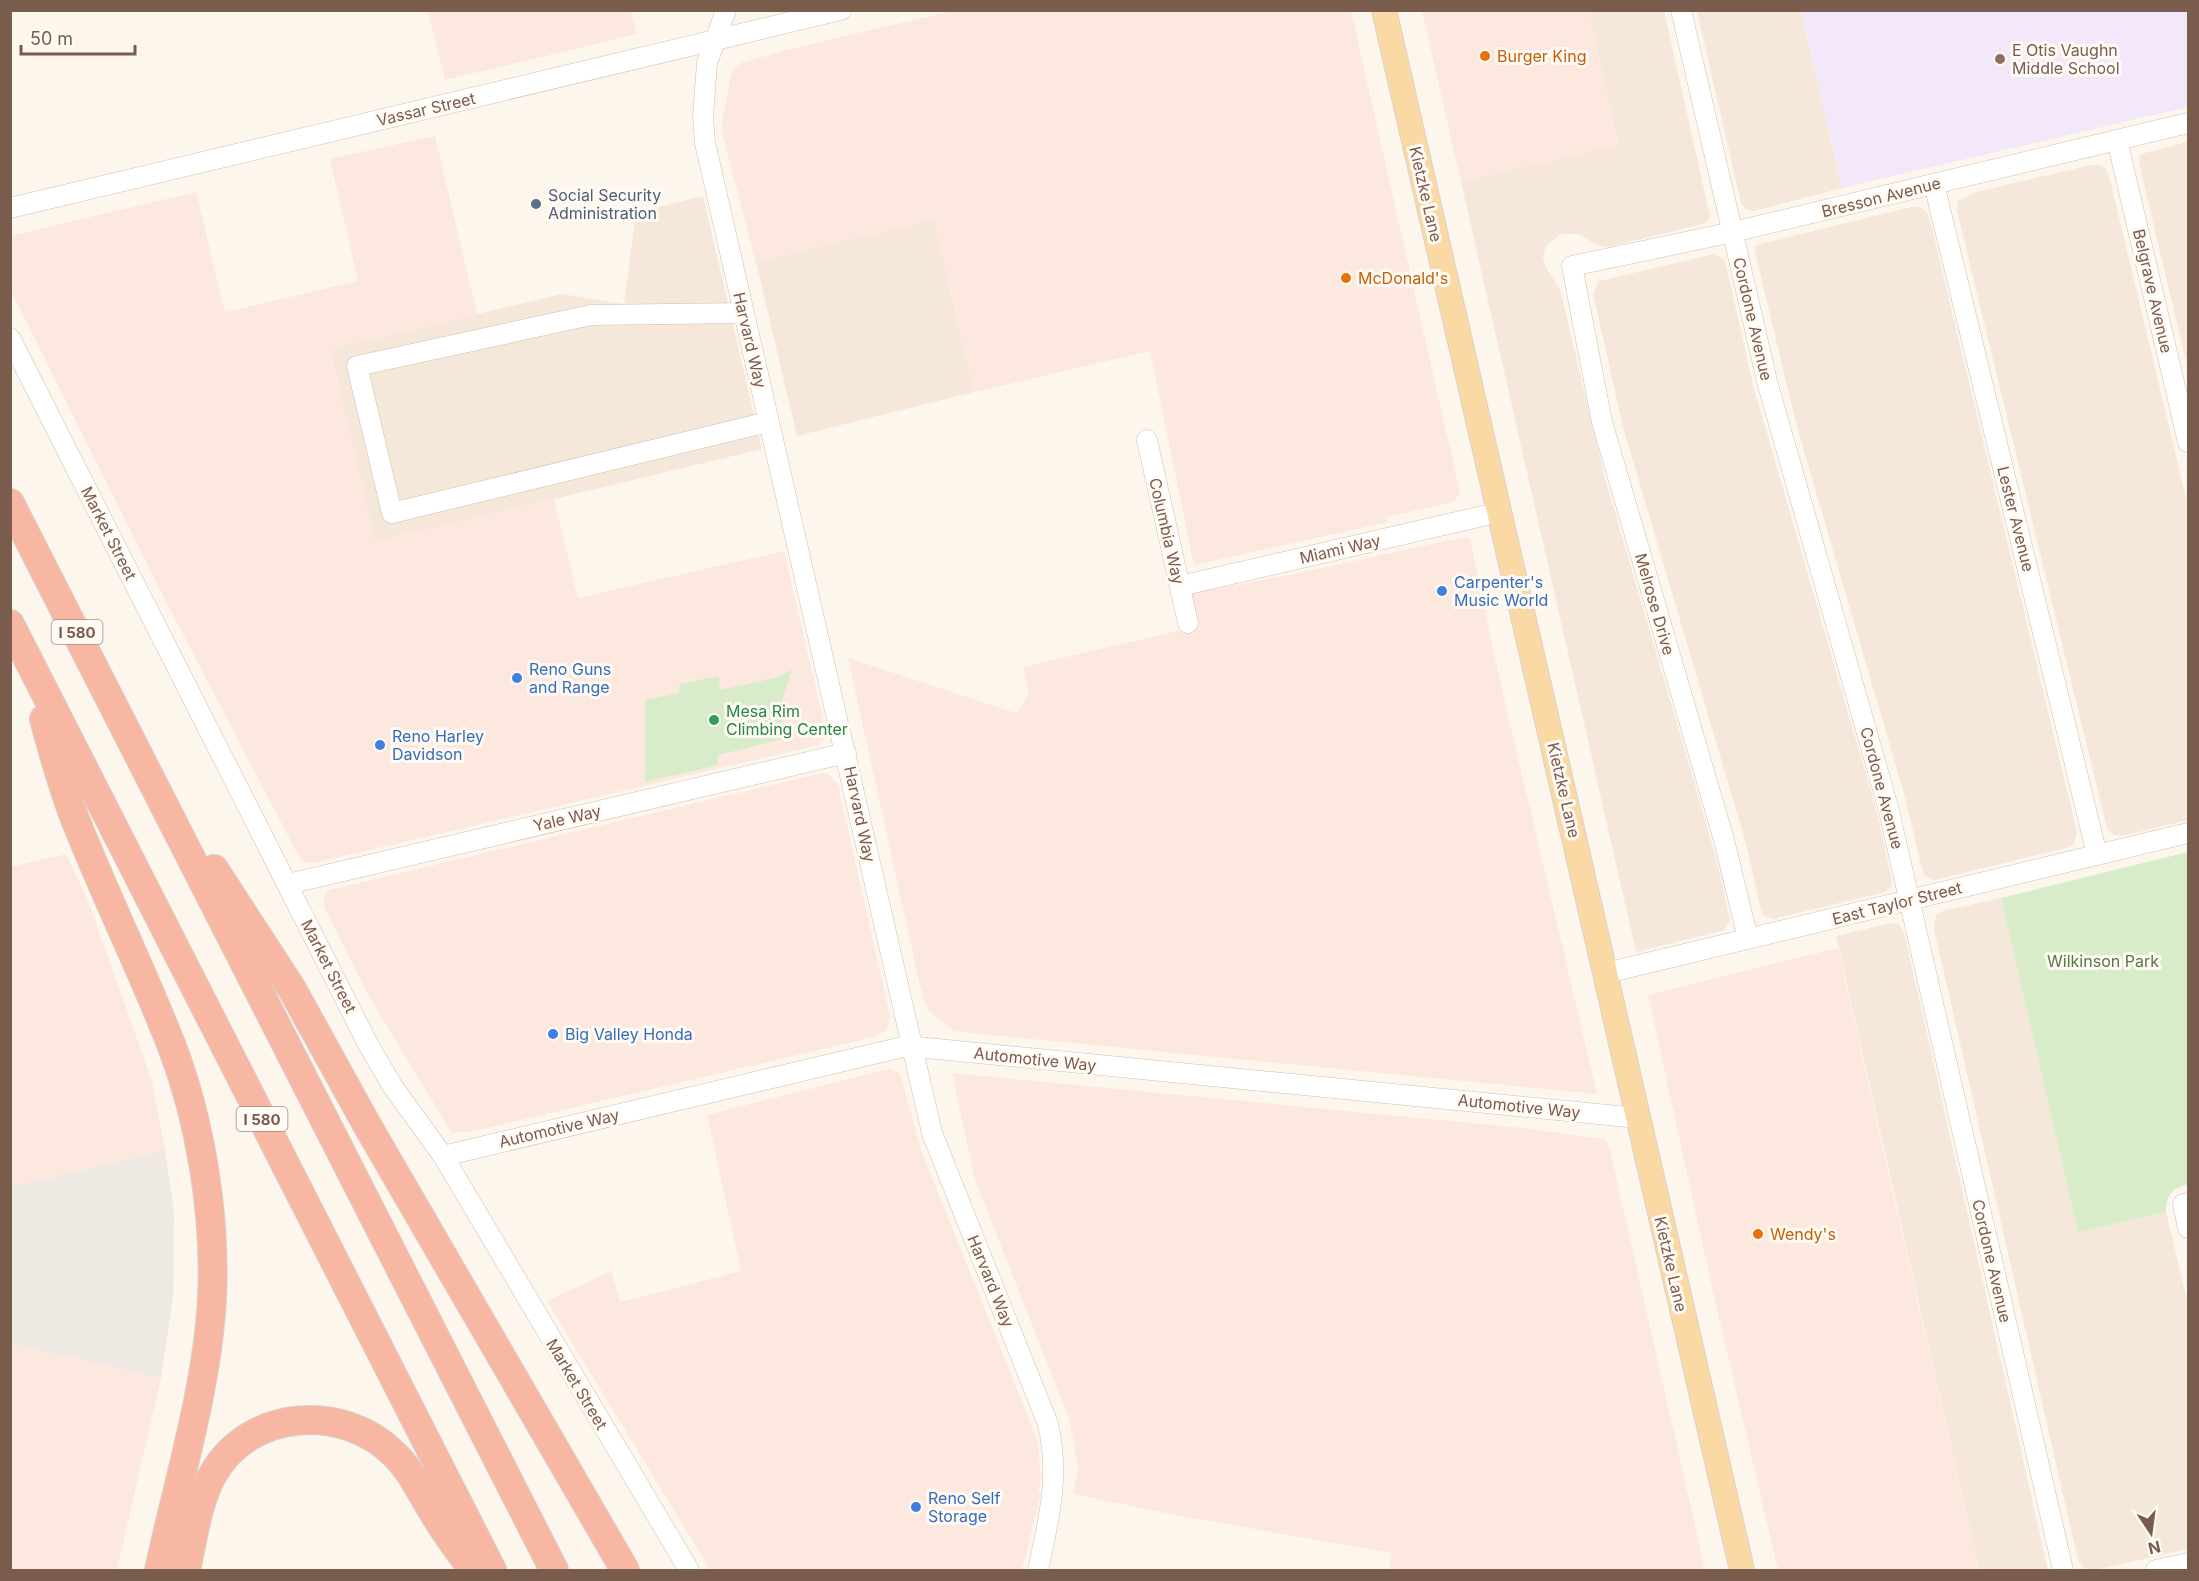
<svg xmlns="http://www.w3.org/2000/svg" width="2199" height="1581" font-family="Inter,sans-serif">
  <rect width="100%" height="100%" fill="#fdf6ec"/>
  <!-- residential -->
  <path fill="#f5e8da" d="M 1588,11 L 1664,11 L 1710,216 L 1707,222 L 1699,225 L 1608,247 L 1599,246 L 1578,234 L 1561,234 L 1546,246 L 1543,257 L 1545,266 L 1560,289 L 1606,482 L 1693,778 L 1719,869 L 1730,921 L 1724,930 L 1636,952 L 1461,182 L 1618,144 Z
    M 1697,11 L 1801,11 L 1842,188 L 1754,211 L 1746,209 L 1741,203 Z
    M 2188,142 L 2188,370 L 2139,163 L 2140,155 L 2148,152 Z
    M 2091,165 L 2101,165 L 2106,169 L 2110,180 L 2188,506 L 2188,820 L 2122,836 L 2113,835 L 2107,829 L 1957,211 L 1958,201 L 1976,192 Z
    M 703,196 L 762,449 L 375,542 L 330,349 L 562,294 L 624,304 L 636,213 Z
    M 1912,207 L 1920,207 L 1927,212 L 1931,224 L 2077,832 L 2073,845 L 2066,848 L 1934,880 L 1924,875 L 1921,865 L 1905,797 L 1797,427 L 1755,252 L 1755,246 L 1760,244 Z
    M 934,219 L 974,392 L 797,436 L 756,262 Z
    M 1714,254 L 1725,260 L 1753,385 L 1878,816 L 1892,881 L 1891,887 L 1885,892 L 1773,919 L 1762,914 L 1745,840 L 1623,427 L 1593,293 L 1599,281 Z
    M 2001,898 L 2078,1232 L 2166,1212 L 2188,1305 L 2188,1549 L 2099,1569 L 2090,1570 L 2083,1567 L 2078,1560 L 1934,929 L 1936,915 L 1943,911 Z
    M 1891,923 L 1899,924 L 1904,932 L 2048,1570 L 1979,1570 L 1836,936 Z"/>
  <!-- commercial -->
  <path fill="#fde8e0" d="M 428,11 L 631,11 L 637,34 L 445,80 Z
    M 952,11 L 1351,11 L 1460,493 L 1453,502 L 1387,517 L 1388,522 L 1194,565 L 1150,351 L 974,392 L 934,219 L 756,262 L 721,129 L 731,75 L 735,68 L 741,63 L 786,50 Z
    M 1422,11 L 1588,11 L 1618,144 L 1461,182 Z
    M 435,136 L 477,314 L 330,349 L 375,541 L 554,499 L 578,598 L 784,551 L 827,736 L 819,745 L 314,863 L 304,862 L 298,855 L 161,592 L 11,291 L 10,236 L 196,192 L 225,312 L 358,281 L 330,159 Z
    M 1464,537 L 1470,539 L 1500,681 L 1597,1094 L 979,1034 L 954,1031 L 930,1012 L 923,999 L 848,658 L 1016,713 L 1029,695 L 1023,667 L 1194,627 L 1188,594 L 1294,574 Z
    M 822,773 L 828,774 L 838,785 L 890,1016 L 887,1030 L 873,1037 L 474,1131 L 452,1133 L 371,1000 L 324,906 L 324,895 L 329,890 Z
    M 66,854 L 87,898 L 152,1081 L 165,1150 L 11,1187 L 10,867 Z
    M 1838,948 L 1888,1172 L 1979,1570 L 1778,1570 L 1713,1292 L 1648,995 Z
    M 889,1069 L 898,1072 L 901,1076 L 922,1153 L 1038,1442 L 1041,1480 L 1038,1492 L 1041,1493 L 1022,1570 L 710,1570 L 547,1301 L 611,1271 L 620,1302 L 741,1271 L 707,1115 Z
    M 952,1073 L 1523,1128 L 1605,1139 L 1610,1150 L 1705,1570 L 1389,1570 L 1392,1553 L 1175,1515 L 1074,1494 L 1078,1466 L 1069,1418 L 975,1180 Z
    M 11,1344 L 161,1378 L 117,1570 L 11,1570 Z"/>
  <!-- industrial -->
  <path fill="#efe9e4" d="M 165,1150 L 174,1212 L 173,1297 L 161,1378 L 11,1344 L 11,1187 Z"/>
  <!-- education -->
  <path fill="#f3e8fa" d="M 1801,11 L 2188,11 L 2188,107 L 1842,188 Z"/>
  <!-- green -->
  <path fill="#d8ecc9" d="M 792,670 L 782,701 L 782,739 L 718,755 L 718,765 L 645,782 L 645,700 L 679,693 L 680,684 L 719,676 L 720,690 L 775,678 Z
    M 2188,852 L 2188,1184 C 2172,1189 2166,1194 2166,1212 L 2078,1232 L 2001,898 Z"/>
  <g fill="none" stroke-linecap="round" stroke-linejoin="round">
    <defs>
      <path id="minor" d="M 726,10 L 707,63 L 703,117 L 705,143 L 932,1133 L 1048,1424 C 1060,1477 1049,1518 1038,1570
        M 1681,10 L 1768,385 L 1888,807 L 2063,1570
        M 2117,140 L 2188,442
        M 1934,184 L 2097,855
        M 10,208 L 841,10
        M 744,313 L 591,315 L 357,366 L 392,513 L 768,422
        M 10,338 L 369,1046 L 393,1087 L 443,1156 L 689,1570
        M 1147,440 L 1188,623
        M 1180,586 L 1500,512
        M 288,884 L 846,753
        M 1748,939 L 1724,840 L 1602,422 L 1572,266 L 1733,232 L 2188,123
        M 1606,973 L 2188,833
        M 443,1156 L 907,1046 L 1638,1118
        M 2188,1203 L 2183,1204 L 2188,1228
        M 2156,1570 L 2188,1563"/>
      <path id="major" d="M 1384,10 L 1742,1570"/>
      <path id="highway" d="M 10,503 L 554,1570
        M 10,624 L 492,1570
        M 44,719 C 53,752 62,786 75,819 C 105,895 141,968 171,1044 C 201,1122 216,1216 212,1299 C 207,1389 178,1482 159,1570
        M 214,869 L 292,989 L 367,1125 L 625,1570
        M 186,1570 C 193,1539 197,1503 213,1474 C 250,1409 343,1403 394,1454 C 410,1469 419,1489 430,1507 C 443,1529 458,1551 474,1570"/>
    </defs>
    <!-- minor casing -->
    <use href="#minor" stroke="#d1beb0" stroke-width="21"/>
    <!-- major casing -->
    <use href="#major" stroke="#dad1cd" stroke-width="26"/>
    <!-- highway casing -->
    <use href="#highway" stroke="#dad1cd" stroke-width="30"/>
    <!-- minor -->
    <use href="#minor" stroke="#fff" stroke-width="20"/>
    <!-- major -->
    <use href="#major" stroke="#fbd9a5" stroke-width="24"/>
    <!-- highway -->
    <use href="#highway" stroke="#f7b7a3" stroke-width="28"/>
  </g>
  <!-- markers -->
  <g fill="#e8710a" stroke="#fffaf3" stroke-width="2">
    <circle cx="1485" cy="56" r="6"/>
    <circle cx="1346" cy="278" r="6"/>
    <circle cx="1758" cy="1234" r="6"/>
  </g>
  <circle fill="#8d6e63" stroke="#fffaf3" stroke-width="2" cx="2000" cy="59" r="6"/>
  <circle fill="#5c6f8a" stroke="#fffaf3" stroke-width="2" cx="536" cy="204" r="6"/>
  <g fill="#3f7fe0" stroke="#fffaf3" stroke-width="2">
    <circle cx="1442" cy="591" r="6"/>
    <circle cx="517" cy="678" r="6"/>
    <circle cx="380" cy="745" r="6"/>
    <circle cx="553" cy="1034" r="6"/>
    <circle cx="916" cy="1507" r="6"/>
  </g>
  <circle fill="#2e9e5b" stroke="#fffaf3" stroke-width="2" cx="714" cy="720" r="6"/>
  <g text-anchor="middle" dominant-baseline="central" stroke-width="6" stroke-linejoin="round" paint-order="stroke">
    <!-- shield labels -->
    <g fill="#fffaf3" stroke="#a28b7f" stroke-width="1.5">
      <rect x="51.5" y="620" width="51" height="24" rx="4.5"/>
      <rect x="236.5" y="1107" width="51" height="24" rx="4.5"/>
    </g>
    <g font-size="15" font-weight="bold" fill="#7a5c4d">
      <text x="77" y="632">I 580</text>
      <text x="262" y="1119">I 580</text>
    </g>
    <!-- education labels -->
    <g font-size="16" fill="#785e54" stroke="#fffaf3" text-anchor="start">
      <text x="2012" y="50">E Otis Vaughn<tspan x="2012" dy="18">Middle School</tspan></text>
    </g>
    <!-- food labels -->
    <g font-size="16" fill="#c56008" stroke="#fffaf3" text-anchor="start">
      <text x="1497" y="56">Burger King</text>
      <text x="1358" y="278">McDonald's</text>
      <text x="1770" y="1234">Wendy's</text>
    </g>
    <!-- street labels -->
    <g font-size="16" fill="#7a5c4d" stroke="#fffaf3">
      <text transform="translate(426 109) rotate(-13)">Vassar Street</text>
      <text transform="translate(1426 194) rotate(77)">Kietzke Lane</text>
      <text transform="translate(1881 197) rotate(-14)">Bresson Avenue</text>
      <text transform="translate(2153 291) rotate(77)">Belgrave Avenue</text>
      <text transform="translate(1753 319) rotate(77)">Cordone Avenue</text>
      <text transform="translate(750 340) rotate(77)">Harvard Way</text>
      <text transform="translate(2016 519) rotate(76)">Lester Avenue</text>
      <text transform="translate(1167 531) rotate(77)">Columbia Way</text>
      <text transform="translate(109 533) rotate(63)">Market Street</text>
      <text transform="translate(1340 549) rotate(-13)">Miami Way</text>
      <text transform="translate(1655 604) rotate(74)">Melrose Drive</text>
      <text transform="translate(1882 788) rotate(75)">Cordone Avenue</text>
      <text transform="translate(1564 790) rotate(77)">Kietzke Lane</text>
      <text transform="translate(860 814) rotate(78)">Harvard Way</text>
      <text transform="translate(567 818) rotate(-13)">Yale Way</text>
      <text transform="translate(1897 903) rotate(-14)">East Taylor Street</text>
      <text transform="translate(329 966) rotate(63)">Market Street</text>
      <text transform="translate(1035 1059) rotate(6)">Automotive Way</text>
      <text transform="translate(1519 1106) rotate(6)">Automotive Way</text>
      <text transform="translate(559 1128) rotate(-13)">Automotive Way</text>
      <text transform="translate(1992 1261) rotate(77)">Cordone Avenue</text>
      <text transform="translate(1671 1264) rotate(77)">Kietzke Lane</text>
      <text transform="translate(991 1281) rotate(68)">Harvard Way</text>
      <text transform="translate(577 1384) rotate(59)">Market Street</text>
    </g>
    <!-- service labels -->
    <g font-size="16" fill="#4e5e75" stroke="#fffaf3" text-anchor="start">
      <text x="548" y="195">Social Security<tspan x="548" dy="18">Administration</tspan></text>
    </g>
    <!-- shop labels -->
    <g font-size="16" fill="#366cbe" stroke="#fffaf3" text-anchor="start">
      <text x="1454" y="582">Carpenter's<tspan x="1454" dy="18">Music World</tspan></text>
      <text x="529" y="669">Reno Guns<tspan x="529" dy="18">and Range</tspan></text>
      <text x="392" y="736">Reno Harley<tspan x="392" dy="18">Davidson</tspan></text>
      <text x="565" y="1034">Big Valley Honda</text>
      <text x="928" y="1498">Reno Self<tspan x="928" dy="18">Storage</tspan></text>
    </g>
    <!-- leisure labels -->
    <g font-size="16" fill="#27864d" stroke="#fffaf3" text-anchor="start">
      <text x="726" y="711">Mesa Rim<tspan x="726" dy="18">Climbing Center</tspan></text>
    </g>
    <!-- park labels -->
    <g font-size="16" fill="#537a41" stroke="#fffaf3">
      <text x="2103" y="961">Wilkinson Park</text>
    </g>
  </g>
  <!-- border -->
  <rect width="2199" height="1581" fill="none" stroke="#7a5c4d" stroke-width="24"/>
  <!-- north arrow -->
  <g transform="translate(2151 1533) rotate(167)" stroke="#fffaf3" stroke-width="4.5" paint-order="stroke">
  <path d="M0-4.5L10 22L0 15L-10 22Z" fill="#7a5c4d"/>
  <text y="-9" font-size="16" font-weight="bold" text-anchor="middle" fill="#7a5c4d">N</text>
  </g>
  <!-- scale -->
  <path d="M21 45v9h114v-9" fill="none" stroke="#7a5c4d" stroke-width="3"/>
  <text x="30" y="45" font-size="18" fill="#7a5c4d" stroke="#fffaf3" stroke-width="4.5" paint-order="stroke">50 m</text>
</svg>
